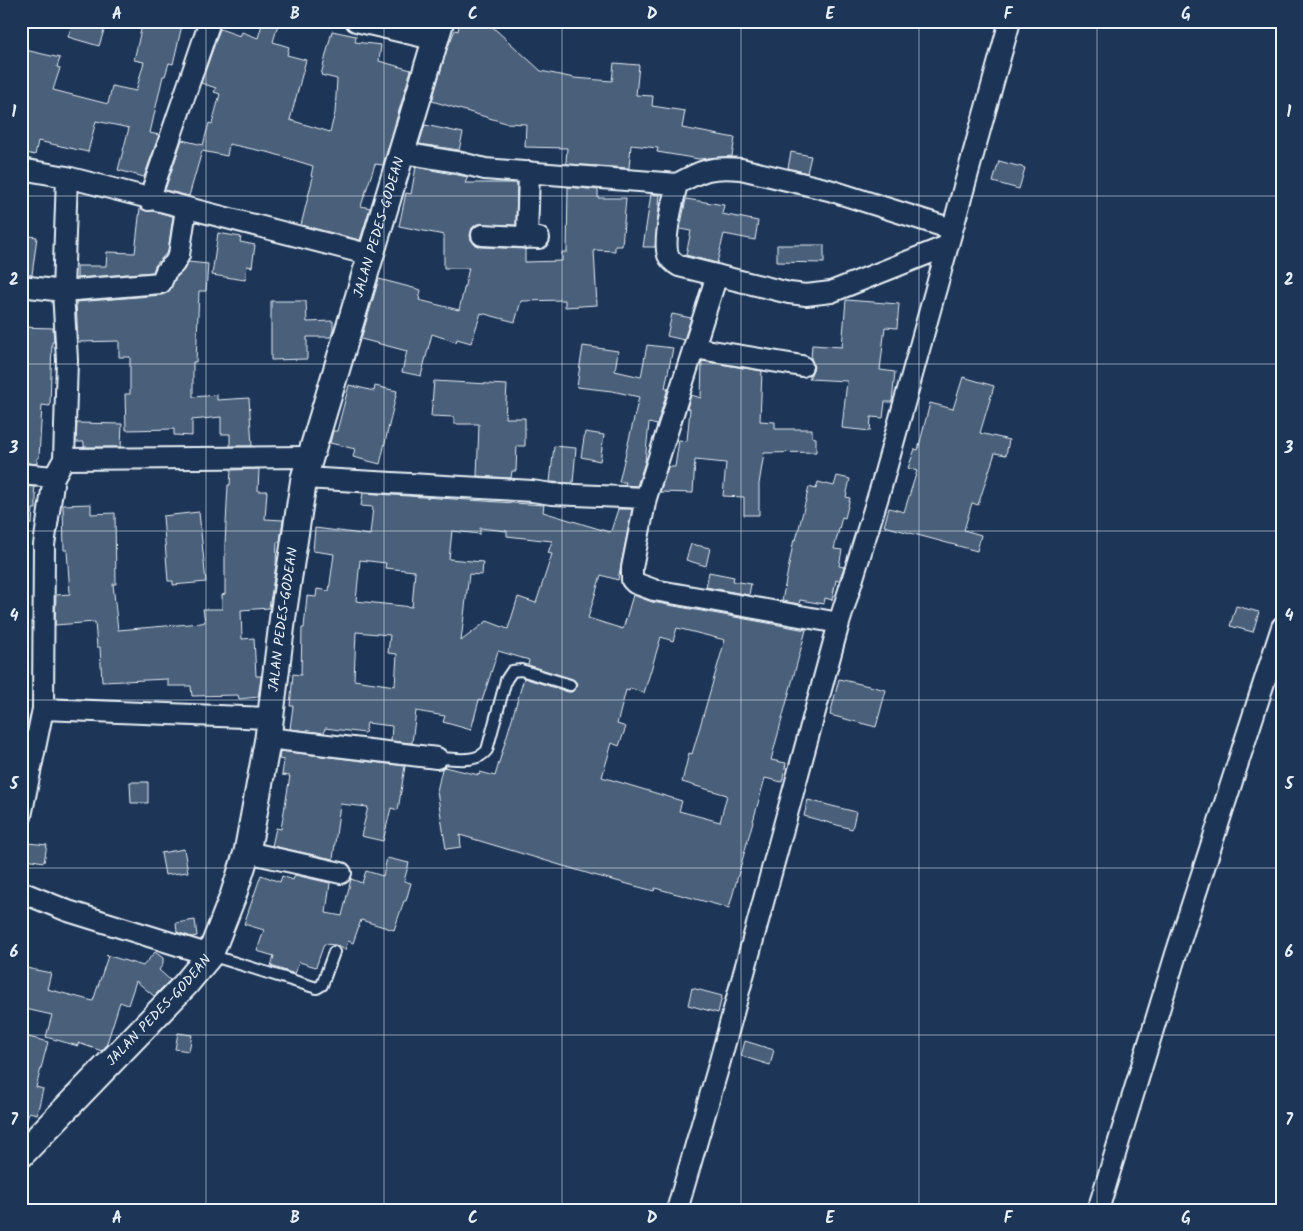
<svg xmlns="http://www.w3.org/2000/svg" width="1303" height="1231" font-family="Kalam,sans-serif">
  <rect width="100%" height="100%" fill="#1d3557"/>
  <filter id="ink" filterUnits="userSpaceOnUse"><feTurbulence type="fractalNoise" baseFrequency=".02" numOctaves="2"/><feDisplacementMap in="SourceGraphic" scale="10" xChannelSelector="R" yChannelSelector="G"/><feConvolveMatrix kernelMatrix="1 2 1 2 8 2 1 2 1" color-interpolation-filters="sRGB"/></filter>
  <g filter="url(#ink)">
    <!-- building -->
    <path fill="#495e7a" stroke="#e8f1f8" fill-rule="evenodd" d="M 73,21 L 107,21 L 99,46 L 68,37 Z
      M 143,21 L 183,21 L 173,64 L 169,63 L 165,76 L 163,76 L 150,133 L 159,135 L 144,177 L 118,170 L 129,128 L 96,121 L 88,152 L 38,141 L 35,155 L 21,152 L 21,49 L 60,58 L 57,67 L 60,68 L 53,90 L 108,104 L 112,86 L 136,91 L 144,62 L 134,60 Z
      M 263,21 L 279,21 L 273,42 L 289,47 L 287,55 L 306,60 L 290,120 L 330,132 L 335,113 L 337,79 L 321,75 L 332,31 L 356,36 L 355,42 L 381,45 L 379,61 L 411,70 L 383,165 L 375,164 L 361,206 L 370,208 L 360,240 L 301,225 L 313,177 L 311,176 L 313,166 L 271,153 L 229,144 L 227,156 L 202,151 L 189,196 L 165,190 L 182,140 L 203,145 L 209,123 L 212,124 L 220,94 L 214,92 L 216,88 L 201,83 L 220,29 L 240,36 L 242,32 L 258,38 Z
      M 460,21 L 486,21 L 541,71 L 574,78 L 612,81 L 614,63 L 639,65 L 636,95 L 653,96 L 652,106 L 685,111 L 682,128 L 735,138 L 732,156 L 699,159 L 657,152 L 658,148 L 631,145 L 629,168 L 568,164 L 566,162 L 567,148 L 525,147 L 526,124 L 506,123 L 432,101 L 447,49 L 455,30 L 458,31 Z
      M 425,125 L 463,133 L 459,150 L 419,144 Z
      M 791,152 L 811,156 L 807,173 L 788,168 Z
      M 999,161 L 1025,168 L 1019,189 L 993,182 Z
      M 416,167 L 468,177 L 465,183 L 517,183 L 516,225 L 477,224 L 472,228 L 470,235 L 471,240 L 475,245 L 481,247 L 525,249 L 525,262 L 562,261 L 562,252 L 567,252 L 568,187 L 598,190 L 598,198 L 626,198 L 622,246 L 615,246 L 615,251 L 594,250 L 597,305 L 565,307 L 565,300 L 521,301 L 515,322 L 481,313 L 471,343 L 457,339 L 456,342 L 432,334 L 421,376 L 402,372 L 407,351 L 361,339 L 379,279 L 421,290 L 419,300 L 459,310 L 469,268 L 444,268 L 444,235 L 399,226 L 406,193 L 411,194 Z
      M 651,194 L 660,195 L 655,247 L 643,247 Z
      M 686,199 L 724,205 L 722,214 L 758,221 L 755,240 L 724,234 L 717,263 L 686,255 L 691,231 L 680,229 Z
      M 140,208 L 146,211 L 152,211 L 173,216 L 168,251 L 155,266 L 153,272 L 77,278 L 77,266 L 106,266 L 107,252 L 135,253 Z
      M 218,233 L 241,237 L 240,242 L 255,245 L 252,267 L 247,266 L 245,280 L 212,275 Z
      M 21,235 L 37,237 L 32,275 L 21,274 Z
      M 777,245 L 824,245 L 824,263 L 777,262 Z
      M 188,262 L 208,264 L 206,291 L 199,291 L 196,362 L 193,362 L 193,397 L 217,395 L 217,400 L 249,398 L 252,446 L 230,446 L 230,434 L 221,434 L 221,417 L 192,420 L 192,436 L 174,435 L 174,429 L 126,430 L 125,394 L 130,394 L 130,357 L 119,357 L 119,341 L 78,342 L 76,302 L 162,295 L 168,292 L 176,278 L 184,270 Z
      M 846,300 L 899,304 L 897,328 L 885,327 L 880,370 L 895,372 L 892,402 L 885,402 L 883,418 L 871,417 L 870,431 L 842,428 L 847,381 L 809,379 L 814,367 L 811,358 L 812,345 L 842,347 Z
      M 271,301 L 306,301 L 307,322 L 333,321 L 333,330 L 331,337 L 307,337 L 307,359 L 271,360 Z
      M 672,314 L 691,318 L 684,340 L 667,336 Z
      M 21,327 L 53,328 L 54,342 L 52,342 L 50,406 L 42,405 L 39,458 L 37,458 L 37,464 L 21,462 Z
      M 647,345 L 673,348 L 665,388 L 668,388 L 657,425 L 649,423 L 645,462 L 637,486 L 625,485 L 626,482 L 619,482 L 639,397 L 612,391 L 577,387 L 580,365 L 583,346 L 618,351 L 615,371 L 641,377 Z
      M 702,361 L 762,371 L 760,421 L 775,422 L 775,429 L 812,429 L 812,437 L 816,438 L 816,452 L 764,453 L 759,484 L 759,515 L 744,515 L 744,497 L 723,496 L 726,463 L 695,460 L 693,493 L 660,492 L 668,467 L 675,467 L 679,440 L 687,441 L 690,409 L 687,408 L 691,395 L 701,398 Z
      M 963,377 L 994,386 L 980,433 L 1009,440 L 1006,455 L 995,453 L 978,505 L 972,503 L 964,530 L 981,535 L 977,551 L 884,526 L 889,508 L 904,512 L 917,471 L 908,468 L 915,449 L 918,450 L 930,403 L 953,409 Z
      M 434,381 L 507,385 L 505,418 L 525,418 L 525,446 L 517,446 L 516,471 L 512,471 L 511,478 L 477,476 L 479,424 L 454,424 L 454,417 L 431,416 Z
      M 349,385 L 374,391 L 375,386 L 397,391 L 380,464 L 353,457 L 355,449 L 330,443 L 333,431 L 337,431 Z
      M 77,423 L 122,424 L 121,447 L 84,447 L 84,442 L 76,442 Z
      M 585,432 L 604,435 L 600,461 L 581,457 Z
      M 554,446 L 576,448 L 573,483 L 550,482 Z
      M 259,469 L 258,491 L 267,491 L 265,519 L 283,520 L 280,542 L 277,542 L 276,565 L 269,608 L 241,610 L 242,639 L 254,638 L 256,676 L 261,676 L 261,678 L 258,697 L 239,699 L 238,695 L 192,696 L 191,686 L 168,686 L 168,679 L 102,682 L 100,647 L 97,647 L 95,622 L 55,625 L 56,595 L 70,594 L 67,550 L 64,550 L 63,505 L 91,504 L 91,514 L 115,513 L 116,584 L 113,584 L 118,630 L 201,623 L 205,622 L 203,609 L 222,609 L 222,595 L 225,594 L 225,544 L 228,485 L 230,485 L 231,470 Z
      M 837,476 L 850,479 L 846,497 L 850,498 L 845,518 L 842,517 L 834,549 L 842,550 L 839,566 L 844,567 L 839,581 L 836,580 L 832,600 L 825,598 L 824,604 L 800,600 L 799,604 L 782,601 L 794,539 L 796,540 L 809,487 L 816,489 L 818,482 L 834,486 Z
      M 21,486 L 35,487 L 34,494 L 36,494 L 36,509 L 33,509 L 32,524 L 21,524 Z
      M 363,493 L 544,505 L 543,512 L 609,532 L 611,531 L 618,509 L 632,509 L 618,580 L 601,575 L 588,618 L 623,629 L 633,595 L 652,602 L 806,630 L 771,760 L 786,763 L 782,782 L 765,778 L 729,908 L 655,888 L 654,891 L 590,874 L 460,835 L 461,847 L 446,849 L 437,791 L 442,769 L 444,767 L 479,775 L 480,772 L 495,776 L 524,678 L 568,692 L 572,692 L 576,687 L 577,683 L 572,679 L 528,665 L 529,660 L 498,651 L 482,701 L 479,700 L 471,730 L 443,722 L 445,716 L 416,711 L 412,743 L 391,741 L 392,726 L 367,723 L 365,733 L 325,728 L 324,733 L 290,729 L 293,706 L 290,706 L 293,674 L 301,675 L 302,628 L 304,628 L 307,596 L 316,597 L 317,589 L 329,591 L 334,554 L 313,551 L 315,528 L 370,535 L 373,507 L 361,506 ZM 480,528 L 507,531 L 507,536 L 552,541 L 548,553 L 552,554 L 536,603 L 518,597 L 508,629 L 487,621 L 461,641 L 469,574 L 482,575 L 483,562 L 449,559 L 452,531 L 480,534 ZM 360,560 L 386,563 L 385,568 L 415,571 L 412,607 L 356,601 ZM 677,628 L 725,640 L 692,754 L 689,753 L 682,782 L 727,795 L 720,822 L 679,811 L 682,801 L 602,777 L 612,743 L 619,746 L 626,727 L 617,724 L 626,690 L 629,691 L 630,688 L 644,693 L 661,637 L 673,641 ZM 356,632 L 390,635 L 388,653 L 397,654 L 395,686 L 354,680 Z
      M 199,512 L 206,582 L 173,585 L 173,581 L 168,581 L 163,516 Z
      M 691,544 L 710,548 L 706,566 L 686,560 Z
      M 709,572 L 734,577 L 733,581 L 751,584 L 749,595 L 706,587 Z
      M 1236,606 L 1259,612 L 1253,632 L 1230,626 Z
      M 839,679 L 886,690 L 876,727 L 830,715 Z
      M 280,751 L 405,766 L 398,810 L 391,808 L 383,841 L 361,836 L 368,807 L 340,804 L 333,859 L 272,846 L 276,828 L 281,829 L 290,776 L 282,775 L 284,760 L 279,759 Z
      M 130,782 L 148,782 L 148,803 L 131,803 Z
      M 808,800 L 856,812 L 852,829 L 804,816 Z
      M 28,843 L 47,845 L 44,862 L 26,859 Z
      M 184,849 L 188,872 L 165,875 L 161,853 Z
      M 387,858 L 409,863 L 404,881 L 411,883 L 406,901 L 404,901 L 394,930 L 361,920 L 353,943 L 348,941 L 345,950 L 336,945 L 324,944 L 316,967 L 299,962 L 295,974 L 271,966 L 274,956 L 257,951 L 264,930 L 244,924 L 261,875 L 280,882 L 282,876 L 293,880 L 295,875 L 330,883 L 326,913 L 342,916 L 351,879 L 362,883 L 366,871 L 383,876 Z
      M 195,920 L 197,936 L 192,937 L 177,932 L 176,923 Z
      M 155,952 L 163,958 L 163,964 L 159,970 L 170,980 L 154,996 L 136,981 L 128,1005 L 120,1002 L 106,1046 L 102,1051 L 78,1043 L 78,1046 L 46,1037 L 52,1015 L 21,1008 L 21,967 L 51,973 L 47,989 L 93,1001 L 108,956 L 106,955 L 143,966 Z
      M 692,988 L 722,996 L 718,1013 L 688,1005 Z
      M 178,1033 L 192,1035 L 189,1051 L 175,1049 Z
      M 21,1035 L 48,1042 L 36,1087 L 43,1089 L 37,1114 L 29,1112 L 26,1124 L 21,1123 Z
      M 745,1041 L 774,1050 L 770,1065 L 741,1056 Z"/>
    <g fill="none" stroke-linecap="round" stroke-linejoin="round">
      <defs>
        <path id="service" d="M 437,758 C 453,758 477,764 487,750 L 506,680 L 512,671 L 521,670 L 570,685
          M 210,955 L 317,988 L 322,985 L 334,952"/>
        <path id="minor" d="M 356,21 L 437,40
          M 403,153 L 457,162 L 485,169 L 677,184
          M 21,169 L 67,177 L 371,255
          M 149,200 L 210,21
          M 482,235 L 539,238
          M 527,238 L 529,172
          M 947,246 L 831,292 L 806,295 L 789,293 L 679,266 C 674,263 670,260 668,255 C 663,240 673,200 677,184 C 702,170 712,166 741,169 L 829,190 L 952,229
          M 717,275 L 646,498 L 632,568 L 632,580 L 635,583 L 654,590 L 839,623
          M 21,286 L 63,291 L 161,283 L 166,271 L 174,264 L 179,255 L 186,209
          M 694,348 L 802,366
          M 64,459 L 309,457
          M 21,474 L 54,477
          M 304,478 L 532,491 L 552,494 L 646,498
          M 43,709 L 269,718
          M 268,738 L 437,758
          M 21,816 L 43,709 L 44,545 L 54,477 L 64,459 L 67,360 L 63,291 L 67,177
          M 247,852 L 341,873
          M 21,892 L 68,911 L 210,955
          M 677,1210 L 717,1072 L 839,623 L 881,487 L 1010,21
          M 1098,1210 L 1176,954 L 1282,627"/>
        <g id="tertiary">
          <path id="s1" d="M 21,1155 L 185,985 L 210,955 L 233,896 L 247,852 L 268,738 L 283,615 L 304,478 L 441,21"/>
        </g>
      </defs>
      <!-- service casing -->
      <use href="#service" stroke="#e8f1f8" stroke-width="14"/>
      <!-- minor casing -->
      <use href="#minor" stroke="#e8f1f8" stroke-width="24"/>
      <!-- tertiary casing -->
      <use href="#tertiary" stroke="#e8f1f8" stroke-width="29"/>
      <!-- service -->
      <use href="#service" stroke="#1d3557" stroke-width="10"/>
      <!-- minor -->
      <use href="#minor" stroke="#1d3557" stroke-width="20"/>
      <!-- tertiary -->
      <use href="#tertiary" stroke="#1d3557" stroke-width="25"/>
    </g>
  </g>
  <!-- grid -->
  <path fill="none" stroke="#e8f1f8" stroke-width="1" stroke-opacity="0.55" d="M 206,21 L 206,1210M 384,21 L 384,1210M 562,21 L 562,1210M 741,21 L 741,1210M 919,21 L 919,1210M 1097,21 L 1097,1210M 21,196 L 1282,196M 21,364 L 1282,364M 21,531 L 1282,531M 21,700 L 1282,700M 21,868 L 1282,868M 21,1035 L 1282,1035"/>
  <g text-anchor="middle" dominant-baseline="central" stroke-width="4" stroke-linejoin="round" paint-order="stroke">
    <!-- street labels -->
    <g font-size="14" fill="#e8f1f8" stroke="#1d3557">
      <text stroke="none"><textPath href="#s1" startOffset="1025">JALAN PEDES-GODEAN</textPath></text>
      <text stroke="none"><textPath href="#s1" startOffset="620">JALAN PEDES-GODEAN</textPath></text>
      <text stroke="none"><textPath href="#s1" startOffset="200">JALAN PEDES-GODEAN</textPath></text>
    </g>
  </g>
  <!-- margin -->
  <rect width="1303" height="1231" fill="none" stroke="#1d3557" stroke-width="55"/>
  <rect x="28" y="28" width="1248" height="1176" fill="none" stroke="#e8f1f8" stroke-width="2"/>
  <g font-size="16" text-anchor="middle" font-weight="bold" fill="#e8f1f8">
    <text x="117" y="19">A</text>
    <text x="295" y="19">B</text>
    <text x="473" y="19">C</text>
    <text x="652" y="19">D</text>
    <text x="830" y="19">E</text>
    <text x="1008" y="19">F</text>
    <text x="1186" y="19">G</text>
    <text x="14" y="117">1</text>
    <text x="1289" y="117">1</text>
    <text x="14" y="285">2</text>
    <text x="1289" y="285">2</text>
    <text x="14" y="453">3</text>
    <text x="1289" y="453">3</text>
    <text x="14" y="621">4</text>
    <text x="1289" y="621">4</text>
    <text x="14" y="789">5</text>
    <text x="1289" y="789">5</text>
    <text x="14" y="957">6</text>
    <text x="1289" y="957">6</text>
    <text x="14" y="1125">7</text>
    <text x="1289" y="1125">7</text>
    <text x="117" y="1223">A</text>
    <text x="295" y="1223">B</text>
    <text x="473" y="1223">C</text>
    <text x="652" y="1223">D</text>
    <text x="830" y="1223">E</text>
    <text x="1008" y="1223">F</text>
    <text x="1186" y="1223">G</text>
  </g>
</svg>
